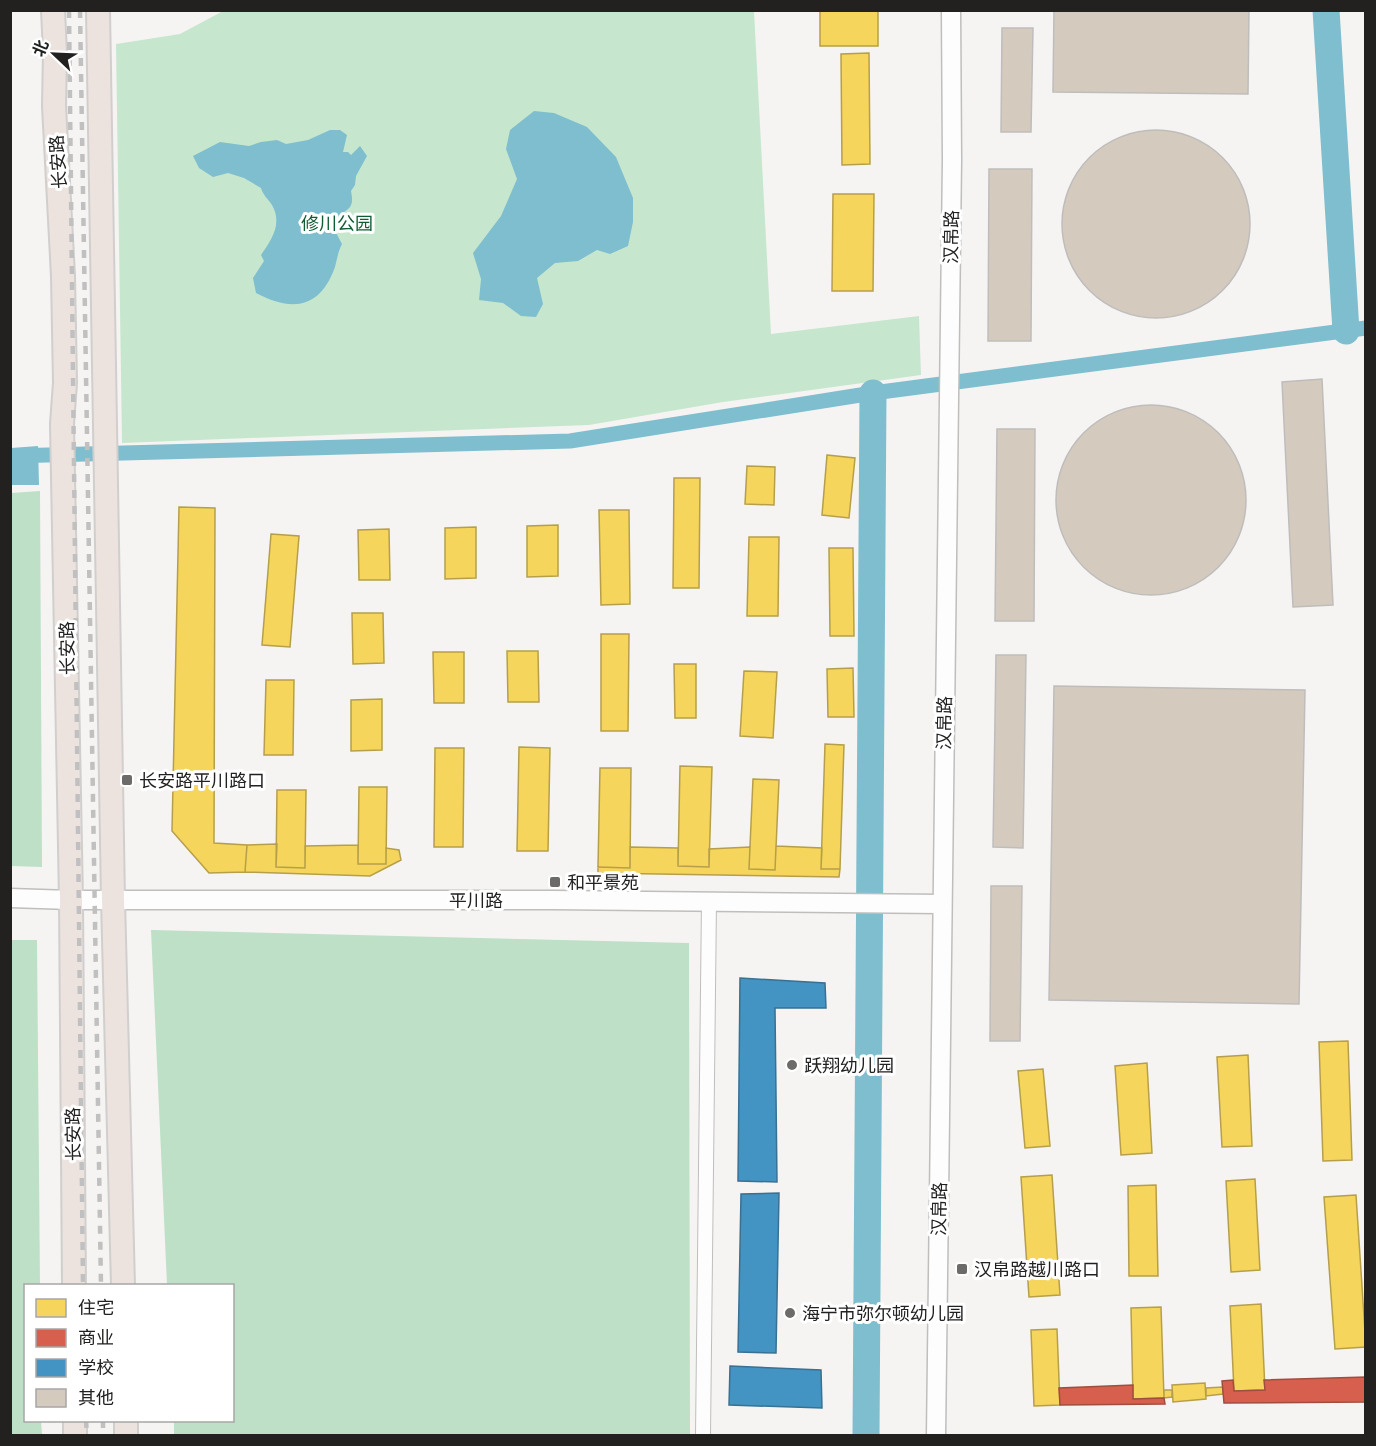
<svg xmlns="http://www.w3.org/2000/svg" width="1376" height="1446" font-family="'Roboto Condensed','Noto Sans SC',sans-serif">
  <rect width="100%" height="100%" fill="#f6f4f2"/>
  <!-- green -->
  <path fill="#c6e7ce" d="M 223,11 L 754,11 L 771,334 L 919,316 L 921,375 L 723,402 L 589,425 L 122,443 L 116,44 L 180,34 Z"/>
  <!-- forest -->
  <path fill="#bde0c6" d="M 40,491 L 42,867 L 11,866 L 11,493 Z
    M 151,930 L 689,943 L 690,1435 L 174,1435 L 174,1421 L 232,1420 L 232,1286 L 167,1285 Z
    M 11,940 L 37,940 L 40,1285 L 26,1286 L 26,1420 L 41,1421 L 42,1435 L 11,1435 Z"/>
  <!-- water -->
  <path fill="#7ebecf" d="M 534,111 L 554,113 L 587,127 L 616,157 L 633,198 L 633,222 L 628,246 L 610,254 L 597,250 L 578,261 L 555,263 L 537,278 L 543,304 L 536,317 L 521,316 L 503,303 L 479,300 L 481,279 L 473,253 L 501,216 L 517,179 L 506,149 L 510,130 Z
    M 330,130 L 340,130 L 347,135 L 343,152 L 348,152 L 351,155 L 360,146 L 367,156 L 356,176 L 355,185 L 351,191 C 354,207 351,208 336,217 L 334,229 L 342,244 C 338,252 337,259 335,267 C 320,309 292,312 256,293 L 253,278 L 264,261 L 261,255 C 271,240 283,224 272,205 C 268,199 263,195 261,188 L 244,178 L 228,173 L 213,177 L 199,168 L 193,156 L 220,142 L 249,146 L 261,142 L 277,140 L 286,144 L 308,140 Z
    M 38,446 L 39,485 L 11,485 L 11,448 Z"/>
  <!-- homes -->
  <path fill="#f6d55c" stroke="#b69f4a" stroke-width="1.5" d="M 820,10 L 878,10 L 878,46 L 820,46 Z
    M 869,53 L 870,164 L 842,165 L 841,54 Z
    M 833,194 L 874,194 L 873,291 L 832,291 Z
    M 827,455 L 855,458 L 849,518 L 822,515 Z
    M 747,466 L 775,467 L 774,505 L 745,504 Z
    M 674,478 L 700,478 L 699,588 L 673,588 Z
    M 179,507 L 215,508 L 214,843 L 247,845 L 245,872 L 209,873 L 172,831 Z
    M 599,510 L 629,510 L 630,604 L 601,605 Z
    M 558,525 L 558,576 L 527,577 L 527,526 Z
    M 476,527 L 476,578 L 445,579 L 445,528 Z
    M 389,529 L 390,580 L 359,580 L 358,530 Z
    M 271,534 L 299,536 L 290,647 L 262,645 Z
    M 749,537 L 779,537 L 778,616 L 747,616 Z
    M 829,548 L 853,548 L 854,636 L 830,636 Z
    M 352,613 L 383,613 L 384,663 L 353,664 Z
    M 601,634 L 629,634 L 628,731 L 601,731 Z
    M 507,651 L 538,651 L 539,702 L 508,702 Z
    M 433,652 L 464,652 L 464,703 L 434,703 Z
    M 674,664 L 696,664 L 696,718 L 675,718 Z
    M 853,668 L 854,717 L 828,717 L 827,669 Z
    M 744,671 L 777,672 L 773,738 L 740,736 Z
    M 266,680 L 294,680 L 293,755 L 264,755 Z
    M 382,699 L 382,750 L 351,751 L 351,700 Z
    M 825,744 L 844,745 L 840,869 L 821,869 Z
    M 519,747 L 550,748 L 548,851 L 517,851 Z
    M 435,748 L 464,748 L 463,847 L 434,847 Z
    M 680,766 L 712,767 L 709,867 L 678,866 Z
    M 600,768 L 631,768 L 630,868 L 598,867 Z
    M 753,779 L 779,780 L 775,870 L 749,869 Z
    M 359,787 L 387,787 L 386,864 L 358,864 Z
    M 277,790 L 306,790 L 305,868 L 276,867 Z
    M 277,844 L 276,867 L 305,868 L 305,846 L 358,845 L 358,864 L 386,864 L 386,848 L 399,850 L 401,860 L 370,876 L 245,872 L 247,845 Z
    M 776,846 L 822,848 L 821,869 L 840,869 L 839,877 L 598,873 L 598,867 L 630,868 L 630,847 L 678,848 L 678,866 L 709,867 L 709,849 L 750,847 L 749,869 L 775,870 Z
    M 1348,1041 L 1352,1160 L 1323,1161 L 1319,1042 Z
    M 1248,1055 L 1252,1146 L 1222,1147 L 1217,1057 Z
    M 1147,1063 L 1152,1153 L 1121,1155 L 1115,1066 Z
    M 1043,1069 L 1050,1146 L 1025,1148 L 1018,1071 Z
    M 1052,1175 L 1060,1295 L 1029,1297 L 1021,1177 Z
    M 1255,1179 L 1260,1270 L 1231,1272 L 1226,1181 Z
    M 1156,1185 L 1158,1276 L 1129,1276 L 1128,1186 Z
    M 1356,1195 L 1366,1347 L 1335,1349 L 1324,1197 Z
    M 1261,1304 L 1265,1390 L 1234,1391 L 1230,1306 Z
    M 1161,1307 L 1164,1398 L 1133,1399 L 1131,1308 Z
    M 1057,1329 L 1060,1405 L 1034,1406 L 1031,1330 Z
    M 1205,1383 L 1206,1399 L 1173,1402 L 1172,1385 Z
    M 1223,1387 L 1223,1394 L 1206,1396 L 1206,1388 Z
    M 1164,1390 L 1172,1390 L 1172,1397 L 1164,1398 Z"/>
  <!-- shops -->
  <path fill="#d6604d" stroke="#a04d40" stroke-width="1.5" d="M 1366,1377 L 1366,1402 L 1224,1403 L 1222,1381 L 1233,1380 L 1234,1391 L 1265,1390 L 1264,1380 Z
    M 1133,1385 L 1133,1399 L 1164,1398 L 1165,1404 L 1060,1405 L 1059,1388 Z"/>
  <!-- schools -->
  <path fill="#4393c3" stroke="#397192" stroke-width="1.5" d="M 740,978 L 825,983 L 826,1008 L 775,1008 L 777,1182 L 738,1181 Z
    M 779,1193 L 776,1353 L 738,1352 L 741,1194 Z
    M 730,1366 L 821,1370 L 822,1408 L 729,1405 Z"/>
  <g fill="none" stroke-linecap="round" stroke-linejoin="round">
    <!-- canal -->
    <path stroke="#7ebecf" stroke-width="15" d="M 10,456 L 570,441 L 873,393 L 1366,328"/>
    <!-- river -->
    <path stroke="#7ebecf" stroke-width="27" d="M 1326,10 L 1346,331
      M 866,1436 L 873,393"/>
  </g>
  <!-- building -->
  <path fill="#d4cbbe" stroke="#bebdbc" stroke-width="1.5" d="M 1054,10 L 1249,10 L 1248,94 L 1053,92 Z
    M 1002,28 L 1033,28 L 1031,132 L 1001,132 Z
    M1062 224a94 94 0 1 1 188 0a94 94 0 1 1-188 0Z
    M 989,169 L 1032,169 L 1031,341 L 988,341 Z
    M 1322,379 L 1333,605 L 1293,607 L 1282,382 Z
    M1056 500a95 95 0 1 1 190 0a95 95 0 1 1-190 0Z
    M 997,429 L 1035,429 L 1034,621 L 995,621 Z
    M 996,655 L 1026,655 L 1023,848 L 993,847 Z
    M 1054,686 L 1305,690 L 1299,1004 L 1049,1000 Z
    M 991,886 L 1022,886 L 1020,1041 L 990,1041 Z"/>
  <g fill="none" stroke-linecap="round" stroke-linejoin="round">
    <defs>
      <path id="minor" d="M 703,1436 L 709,901"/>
      <path id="tertiary" d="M 10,898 L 71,900 L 552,900 L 941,904
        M 936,1436 L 952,160 L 951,10"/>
      <path id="primary" d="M 53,10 L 55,53 L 54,106 L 63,276 L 65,383 L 62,424 L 71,900 L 74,1286
        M 98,10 L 113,900 L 123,1286
        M 75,1420 L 75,1436
        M 126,1420 L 126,1436"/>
    </defs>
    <!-- minor casing -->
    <use href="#minor" stroke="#bfbebd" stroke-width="16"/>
    <!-- tertiary casing -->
    <use href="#tertiary" stroke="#bfbebd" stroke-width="21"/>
    <!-- primary casing -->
    <use href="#primary" stroke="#d0cfce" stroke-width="26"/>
    <!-- minor -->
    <use href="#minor" stroke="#fefdfd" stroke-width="14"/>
    <!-- tertiary -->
    <use href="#tertiary" stroke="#fefdfd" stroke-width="18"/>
    <!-- primary -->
    <use href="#primary" stroke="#ece3df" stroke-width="22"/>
    <!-- rail -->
    <path stroke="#c1c0c0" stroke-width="4.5" stroke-dasharray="8 8" stroke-linecap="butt" d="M 69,10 L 83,1286
      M 80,10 L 101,1286
      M 86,1420 L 87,1436
      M 103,1420 L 103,1436"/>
  </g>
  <!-- markers -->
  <g fill="#6c6b6a" stroke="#fff" stroke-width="2">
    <rect x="121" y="774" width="12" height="12" rx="3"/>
    <rect x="549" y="876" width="12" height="12" rx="3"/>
    <circle cx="792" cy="1065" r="6"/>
    <rect x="956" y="1263" width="12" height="12" rx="3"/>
    <circle cx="790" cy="1313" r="6"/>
  </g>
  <g text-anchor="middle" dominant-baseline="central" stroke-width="6" stroke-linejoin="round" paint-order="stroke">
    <!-- street labels -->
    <g font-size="18" fill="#222120" stroke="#fff">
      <text transform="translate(58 162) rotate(-94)">长安路</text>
      <text transform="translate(951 237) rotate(-89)">汉帛路</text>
      <text transform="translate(67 648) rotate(-91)">长安路</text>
      <text transform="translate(944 723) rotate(-89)">汉帛路</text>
      <text x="476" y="900">平川路</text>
      <text transform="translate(73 1134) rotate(-91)">长安路</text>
      <text transform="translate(939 1209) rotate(-89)">汉帛路</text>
    </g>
    <!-- park labels -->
    <g font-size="18" fill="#115d33" stroke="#fff">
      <text x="337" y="223">修川公园</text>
    </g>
    <!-- poi labels -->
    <g font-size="18" fill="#222120" stroke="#fff" text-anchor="start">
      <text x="139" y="780">长安路平川路口</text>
      <text x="567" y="882">和平景苑</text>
      <text x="804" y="1065">跃翔幼儿园</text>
      <text x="974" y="1269">汉帛路越川路口</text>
      <text x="802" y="1313">海宁市弥尔顿幼儿园</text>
    </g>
  </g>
  <!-- border -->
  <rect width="1376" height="1446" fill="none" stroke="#222120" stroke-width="24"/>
  <!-- legend -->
  <rect x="24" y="1284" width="210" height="138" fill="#ffffff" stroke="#a7a6a6" stroke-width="1.5"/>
  <rect x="36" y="1299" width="30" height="18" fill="#f6d55c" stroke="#a7a6a6" stroke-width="1.5"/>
  <text x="78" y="1314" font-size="18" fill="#222120">住宅</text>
  <rect x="36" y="1329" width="30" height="18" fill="#d6604d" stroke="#a7a6a6" stroke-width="1.5"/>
  <text x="78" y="1344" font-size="18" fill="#222120">商业</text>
  <rect x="36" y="1359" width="30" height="18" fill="#4393c3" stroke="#a7a6a6" stroke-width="1.5"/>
  <text x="78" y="1374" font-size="18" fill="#222120">学校</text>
  <rect x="36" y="1389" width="30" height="18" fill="#d4cbbe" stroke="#a7a6a6" stroke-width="1.5"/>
  <text x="78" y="1404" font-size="18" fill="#222120">其他</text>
  <!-- north arrow -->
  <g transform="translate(54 54) rotate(293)" stroke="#ffffff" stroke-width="4.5" paint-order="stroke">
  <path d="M0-4.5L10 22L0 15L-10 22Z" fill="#222120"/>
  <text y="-9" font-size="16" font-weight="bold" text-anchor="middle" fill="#222120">北</text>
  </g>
</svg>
